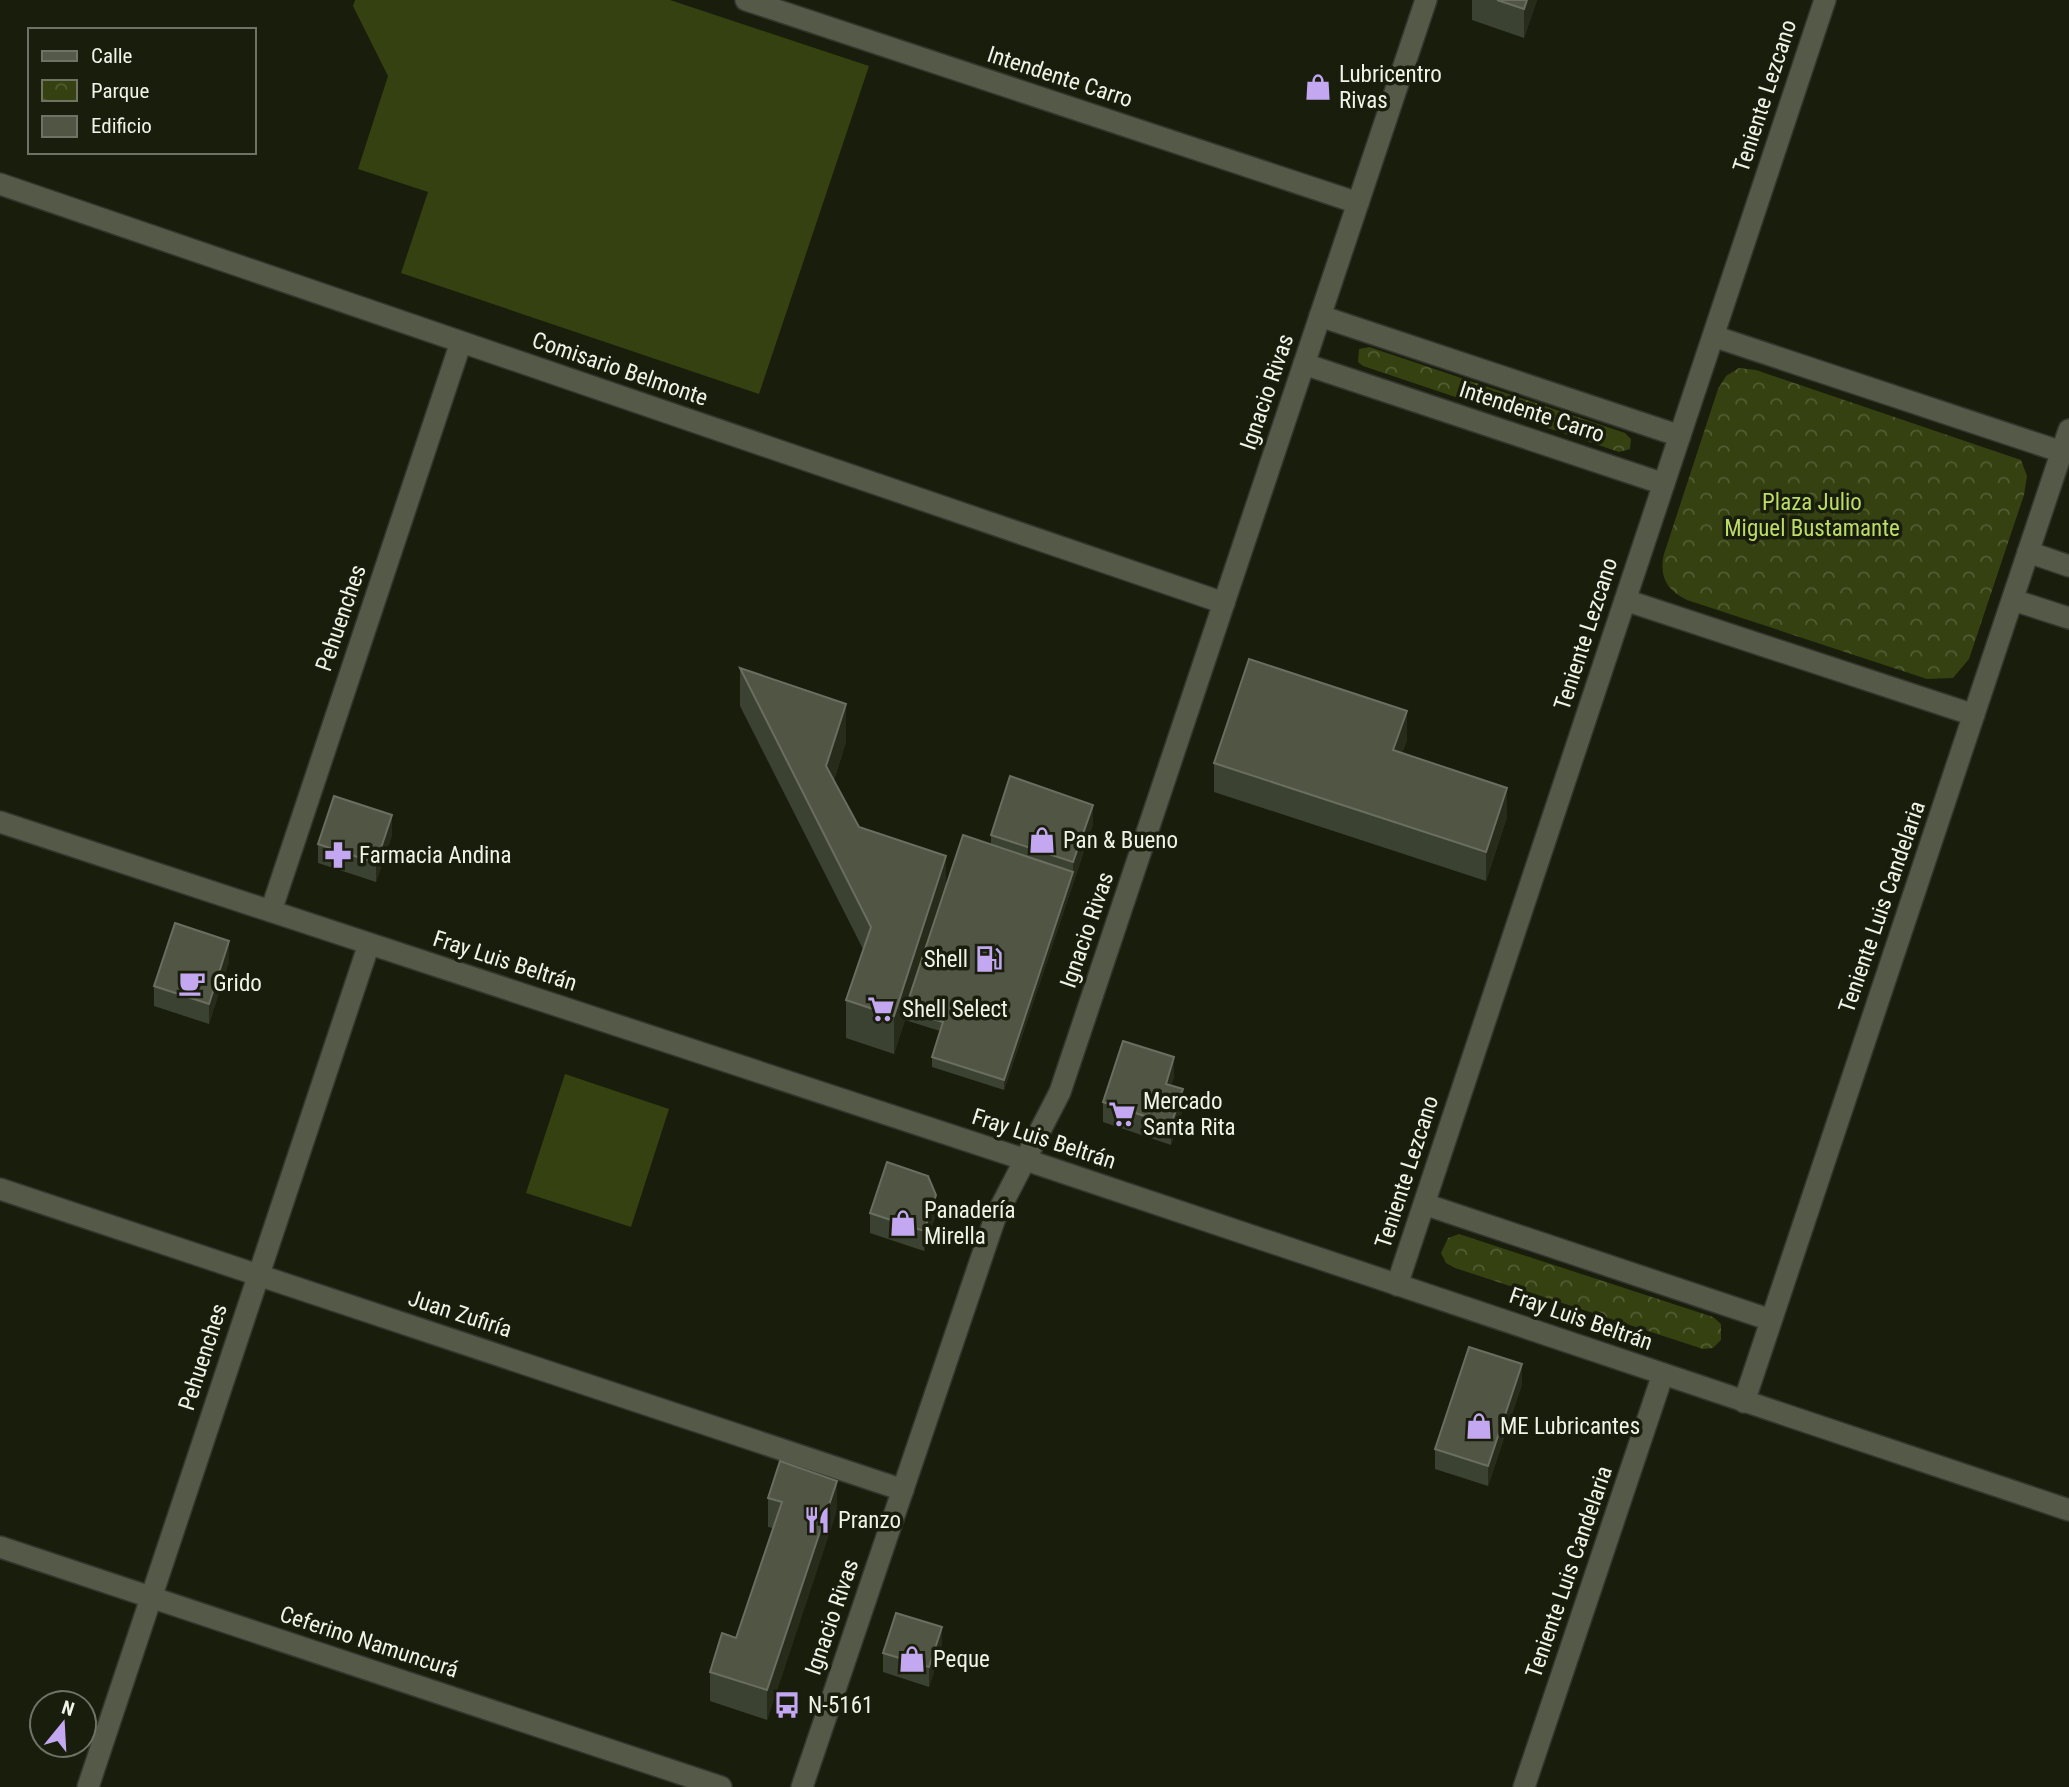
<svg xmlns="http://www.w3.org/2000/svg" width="2069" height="1787" font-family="'Roboto Condensed',sans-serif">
  <defs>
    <pattern id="park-crowns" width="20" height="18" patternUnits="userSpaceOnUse" patternTransform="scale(1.75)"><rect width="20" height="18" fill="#354110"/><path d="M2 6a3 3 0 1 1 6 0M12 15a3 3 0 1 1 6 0" fill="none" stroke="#535d33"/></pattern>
  </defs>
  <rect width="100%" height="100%" fill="#181d0c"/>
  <!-- grass -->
  <path fill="#354110" d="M 355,0 L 670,0 L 869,66 L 759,394 L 401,273 L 428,192 L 358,169 L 388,76 L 353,6 Z
    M 565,1074 L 669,1109 L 631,1227 L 526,1193 Z"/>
  <!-- park -->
  <path fill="url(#park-crowns)" d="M 1369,347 L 1625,433 L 1631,439 L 1630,449 L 1619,452 L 1363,366 L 1358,362 L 1359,349 Z
    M 1739,368 L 1756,370 L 2021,460 L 2027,476 L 2024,495 L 1969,659 L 1953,678 L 1927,679 L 1687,600 C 1666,590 1659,576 1664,554 L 1718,389 L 1726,376 Z
    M 1459,1234 L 1713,1317 L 1721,1324 L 1721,1340 L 1713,1348 L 1703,1349 L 1455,1268 L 1446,1263 L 1441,1253 L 1448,1238 Z"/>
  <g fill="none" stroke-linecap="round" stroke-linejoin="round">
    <defs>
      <path id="minor" d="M 746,0 L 1358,203
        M 0,184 L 1224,603
        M 1320,316 L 1680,436
        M 1713,336 L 2062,452
        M 1304,364 L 1664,484
        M 2028,552 L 2069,566
        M 1625,600 L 1974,715
        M 2013,600 L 2069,618
        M 271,911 L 461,342
        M 0,1189 L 903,1490
        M 1424,1204 L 1771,1320
        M 1397,1285 L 1825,0
        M 1744,1402 L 2069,430
        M 0,1547 L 721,1787
        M 88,1787 L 369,944
        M 1524,1787 L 1663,1374"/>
      <path id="tertiary" d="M 1023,1159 L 2069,1510"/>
      <path id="secondary" d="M 0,822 L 1023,1159
        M 802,1787 L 995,1218 L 1060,1092 L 1426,0"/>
    </defs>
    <!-- minor casing -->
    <use href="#minor" stroke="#33362e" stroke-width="24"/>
    <!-- tertiary casing -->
    <use href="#tertiary" stroke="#33362e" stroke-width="24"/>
    <!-- secondary casing -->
    <use href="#secondary" stroke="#33362e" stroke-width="24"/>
    <!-- minor -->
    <use href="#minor" stroke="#545a47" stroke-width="21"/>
    <!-- tertiary -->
    <use href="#tertiary" stroke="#545a47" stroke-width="21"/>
    <!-- secondary -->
    <use href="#secondary" stroke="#545a47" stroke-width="21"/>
  </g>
  <!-- wall -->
  <path fill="#3c4231" d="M 1472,0 L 1537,0 L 1524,38 L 1472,20 Z
    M 740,668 L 846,742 L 834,780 L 859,827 L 946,885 L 991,844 L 991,835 L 1093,824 L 1004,1090 L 932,1067 L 932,1057 L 940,1031 L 905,1020 L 894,1054 L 846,1038 L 846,1000 L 863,949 L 740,706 Z
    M 1407,740 L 1402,753 L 1507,817 L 1486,881 L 1214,792 L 1214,763 Z
    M 392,835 L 376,882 L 318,863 L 318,844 Z
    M 229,961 L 209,1024 L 154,1006 L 154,986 Z
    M 1174,1077 L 1171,1085 L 1183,1109 L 1171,1145 L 1103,1122 L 1103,1102 Z
    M 870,1213 L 936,1214 L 924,1251 L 870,1233 Z
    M 1522,1384 L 1488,1486 L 1435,1469 L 1435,1449 Z
    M 768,1498 L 837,1510 L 767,1720 L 710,1701 L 710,1672 L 736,1638 L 773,1528 L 768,1527 Z
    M 942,1647 L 929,1687 L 883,1672 L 883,1653 Z"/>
  <!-- shaded-wall -->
  <path fill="#262b1a" d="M 1527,0 L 1537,0 L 1524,38 L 1524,9 Z
    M 846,704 L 846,742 L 826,804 L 826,766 Z
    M 1407,711 L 1407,740 L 1393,779 L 1393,750 Z
    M 1507,788 L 1507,817 L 1486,881 L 1486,852 Z
    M 1093,805 L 1093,824 L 1004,1090 L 1004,1080 L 1073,872 L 1073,862 Z
    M 392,815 L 392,835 L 376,882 L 376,863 Z
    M 946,856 L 946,894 L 905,1010 L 905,1020 L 894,1054 L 894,1016 Z
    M 229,941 L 229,961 L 209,1024 L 209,1004 Z
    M 1174,1057 L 1174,1077 L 1166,1103 L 1166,1084 Z
    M 1183,1089 L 1183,1109 L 1171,1145 L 1171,1125 Z
    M 936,1195 L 936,1214 L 924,1251 L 924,1231 Z
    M 1522,1364 L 1522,1384 L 1488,1486 L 1488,1466 Z
    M 837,1481 L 837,1510 L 767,1720 L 767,1690 Z
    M 942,1627 L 942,1647 L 929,1687 L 929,1667 Z"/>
  <!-- building -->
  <path fill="#505544" stroke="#696e5e" stroke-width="2" d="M 1497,0 L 1527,0 L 1524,9 Z
    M 1249,659 L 1407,711 L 1393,750 L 1507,788 L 1486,852 L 1214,763 Z
    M 740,668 L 846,704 L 826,766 L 859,827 L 946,856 L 894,1016 L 846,1000 L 871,927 Z
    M 1010,776 L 1093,805 L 1073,862 L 991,835 Z
    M 334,796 L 392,815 L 376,863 L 318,844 Z
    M 963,835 L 1073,872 L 1004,1080 L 932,1057 L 943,1022 L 905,1010 Z
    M 175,923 L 229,941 L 209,1004 L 154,986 Z
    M 1123,1041 L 1174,1057 L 1166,1084 L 1183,1089 L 1171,1125 L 1103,1102 Z
    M 887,1162 L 928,1176 L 936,1195 L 924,1231 L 870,1213 Z
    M 1469,1347 L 1522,1364 L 1488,1466 L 1435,1449 Z
    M 780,1461 L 837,1481 L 767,1690 L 710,1672 L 722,1633 L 736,1638 L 782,1502 L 768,1498 Z
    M 896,1613 L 942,1627 L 929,1667 L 883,1653 Z"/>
  <!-- icons -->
  <defs>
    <symbol id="shop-bare" viewBox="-9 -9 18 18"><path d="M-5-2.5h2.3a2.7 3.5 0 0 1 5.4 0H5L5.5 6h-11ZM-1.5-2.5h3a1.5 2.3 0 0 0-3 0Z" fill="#c4a7f1" stroke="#181d0c" stroke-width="2.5" paint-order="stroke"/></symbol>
    <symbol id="pharmacy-bare" viewBox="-9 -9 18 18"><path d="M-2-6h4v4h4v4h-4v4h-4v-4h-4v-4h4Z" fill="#c4a7f1" stroke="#181d0c" stroke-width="2.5" paint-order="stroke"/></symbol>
    <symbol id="fuel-bare" viewBox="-9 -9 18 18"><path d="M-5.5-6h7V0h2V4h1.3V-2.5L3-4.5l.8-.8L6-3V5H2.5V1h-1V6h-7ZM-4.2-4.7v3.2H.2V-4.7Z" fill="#c4a7f1" stroke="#181d0c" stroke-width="2.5" paint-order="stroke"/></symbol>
    <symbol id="cafe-bare" viewBox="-9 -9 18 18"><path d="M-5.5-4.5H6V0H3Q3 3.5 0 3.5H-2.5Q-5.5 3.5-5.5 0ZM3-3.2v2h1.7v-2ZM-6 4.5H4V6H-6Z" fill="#c4a7f1" stroke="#181d0c" stroke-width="2.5" paint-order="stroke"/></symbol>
    <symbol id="supermarket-bare" viewBox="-9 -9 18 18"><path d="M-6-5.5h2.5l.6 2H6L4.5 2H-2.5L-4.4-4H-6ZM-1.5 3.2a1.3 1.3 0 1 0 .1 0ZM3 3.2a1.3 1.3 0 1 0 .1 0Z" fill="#c4a7f1" stroke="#181d0c" stroke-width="2.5" paint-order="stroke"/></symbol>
    <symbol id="restaurant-bare" viewBox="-9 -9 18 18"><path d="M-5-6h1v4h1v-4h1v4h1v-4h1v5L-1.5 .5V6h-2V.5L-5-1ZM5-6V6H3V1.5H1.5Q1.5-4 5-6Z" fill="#c4a7f1" stroke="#181d0c" stroke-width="2.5" paint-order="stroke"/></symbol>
    <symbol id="bus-bare" viewBox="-9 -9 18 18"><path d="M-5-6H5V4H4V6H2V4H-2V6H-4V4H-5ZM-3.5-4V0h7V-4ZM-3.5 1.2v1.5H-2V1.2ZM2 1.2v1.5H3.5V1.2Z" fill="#c4a7f1" stroke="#181d0c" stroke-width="2.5" paint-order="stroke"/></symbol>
  </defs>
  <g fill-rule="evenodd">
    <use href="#shop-bare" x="1299" y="68" width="38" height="38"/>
    <use href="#shop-bare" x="1023" y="821" width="38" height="38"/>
    <use href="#pharmacy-bare" x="319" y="836" width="38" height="38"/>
    <use href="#fuel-bare" x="970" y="940" width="38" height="38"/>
    <use href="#cafe-bare" x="173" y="964" width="38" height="38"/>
    <use href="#supermarket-bare" x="862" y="990" width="38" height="38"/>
    <use href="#supermarket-bare" x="1103" y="1095" width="38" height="38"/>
    <use href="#shop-bare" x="884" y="1204" width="38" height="38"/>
    <use href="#shop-bare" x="1460" y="1407" width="38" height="38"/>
    <use href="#restaurant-bare" x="798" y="1501" width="38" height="38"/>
    <use href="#shop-bare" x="893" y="1640" width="38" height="38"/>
    <use href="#bus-bare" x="768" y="1686" width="38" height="38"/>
  </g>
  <g text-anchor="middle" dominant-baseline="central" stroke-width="7" stroke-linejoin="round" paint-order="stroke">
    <!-- poi labels -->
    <g font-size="23" fill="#eff3e8" stroke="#181d0c" text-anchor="start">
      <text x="1339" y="74">Lubricentro<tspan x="1339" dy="26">Rivas</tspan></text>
      <text x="1063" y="840">Pan &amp; Bueno</text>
      <text x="359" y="855">Farmacia Andina</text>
      <text x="968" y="959" text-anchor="end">Shell</text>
      <text x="213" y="983">Grido</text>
      <text x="902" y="1009">Shell Select</text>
      <text x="1143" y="1101">Mercado<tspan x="1143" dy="26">Santa Rita</tspan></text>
      <text x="924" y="1210">Panadería<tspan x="924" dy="26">Mirella</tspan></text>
      <text x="1500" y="1426">ME Lubricantes</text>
      <text x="838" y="1520">Pranzo</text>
      <text x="933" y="1659">Peque</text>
      <text x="808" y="1705">N-5161</text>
    </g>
    <!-- street labels -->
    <g font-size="23" fill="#eff3e8" stroke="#181d0c">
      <text transform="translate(1060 77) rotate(18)">Intendente Carro</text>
      <text transform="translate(1765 96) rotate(-72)">Teniente Lezcano</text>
      <text transform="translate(620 369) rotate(19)">Comisario Belmonte</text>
      <text transform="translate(1267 392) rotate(-71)">Ignacio Rivas</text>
      <text transform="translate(1532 412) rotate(18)">Intendente Carro</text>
      <text transform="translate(341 618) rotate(-71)">Pehuenches</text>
      <text transform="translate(1586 634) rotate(-72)">Teniente Lezcano</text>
      <text transform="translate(1882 907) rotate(-71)">Teniente Luis Candelaria</text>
      <text transform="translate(1087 930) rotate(-71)">Ignacio Rivas</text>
      <text transform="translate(505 961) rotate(18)">Fray Luis Beltrán</text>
      <text transform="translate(1044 1139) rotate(18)">Fray Luis Beltrán</text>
      <text transform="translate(1407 1172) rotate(-72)">Teniente Lezcano</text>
      <text transform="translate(460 1314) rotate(18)">Juan Zufiría</text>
      <text transform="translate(1581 1319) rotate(19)">Fray Luis Beltrán</text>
      <text transform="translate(203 1357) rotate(-72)">Pehuenches</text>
      <text transform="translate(1569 1572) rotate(-71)">Teniente Luis Candelaria</text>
      <text transform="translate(832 1617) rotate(-71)">Ignacio Rivas</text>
      <text transform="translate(369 1642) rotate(18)">Ceferino Namuncurá</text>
    </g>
    <!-- park labels -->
    <g font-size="23" fill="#bddd65" stroke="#181d0c">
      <text x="1812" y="502">Plaza Julio<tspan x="1812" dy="26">Miguel Bustamante</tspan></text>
    </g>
  </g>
  <!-- legend -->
  <rect x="28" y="28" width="228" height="126" fill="#181d0c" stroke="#6e7364" stroke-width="2"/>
  <rect x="42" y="51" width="35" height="10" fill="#545a47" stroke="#6e7364" stroke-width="2"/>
  <text x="91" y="63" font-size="21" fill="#eff3e8">Calle</text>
  <rect x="42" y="80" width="35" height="21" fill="url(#park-crowns)" stroke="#6e7364" stroke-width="2"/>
  <text x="91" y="98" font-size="21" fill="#eff3e8">Parque</text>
  <rect x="42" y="116" width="35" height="21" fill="#505544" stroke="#6e7364" stroke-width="2"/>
  <text x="91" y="133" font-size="21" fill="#eff3e8">Edificio</text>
  <!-- north arrow -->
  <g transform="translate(63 1724) rotate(18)"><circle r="33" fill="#181d0c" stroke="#6e7364" stroke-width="2"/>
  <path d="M0-5L12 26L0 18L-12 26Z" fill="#c4a7f1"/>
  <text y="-10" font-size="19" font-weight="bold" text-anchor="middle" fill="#eff3e8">N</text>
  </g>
</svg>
